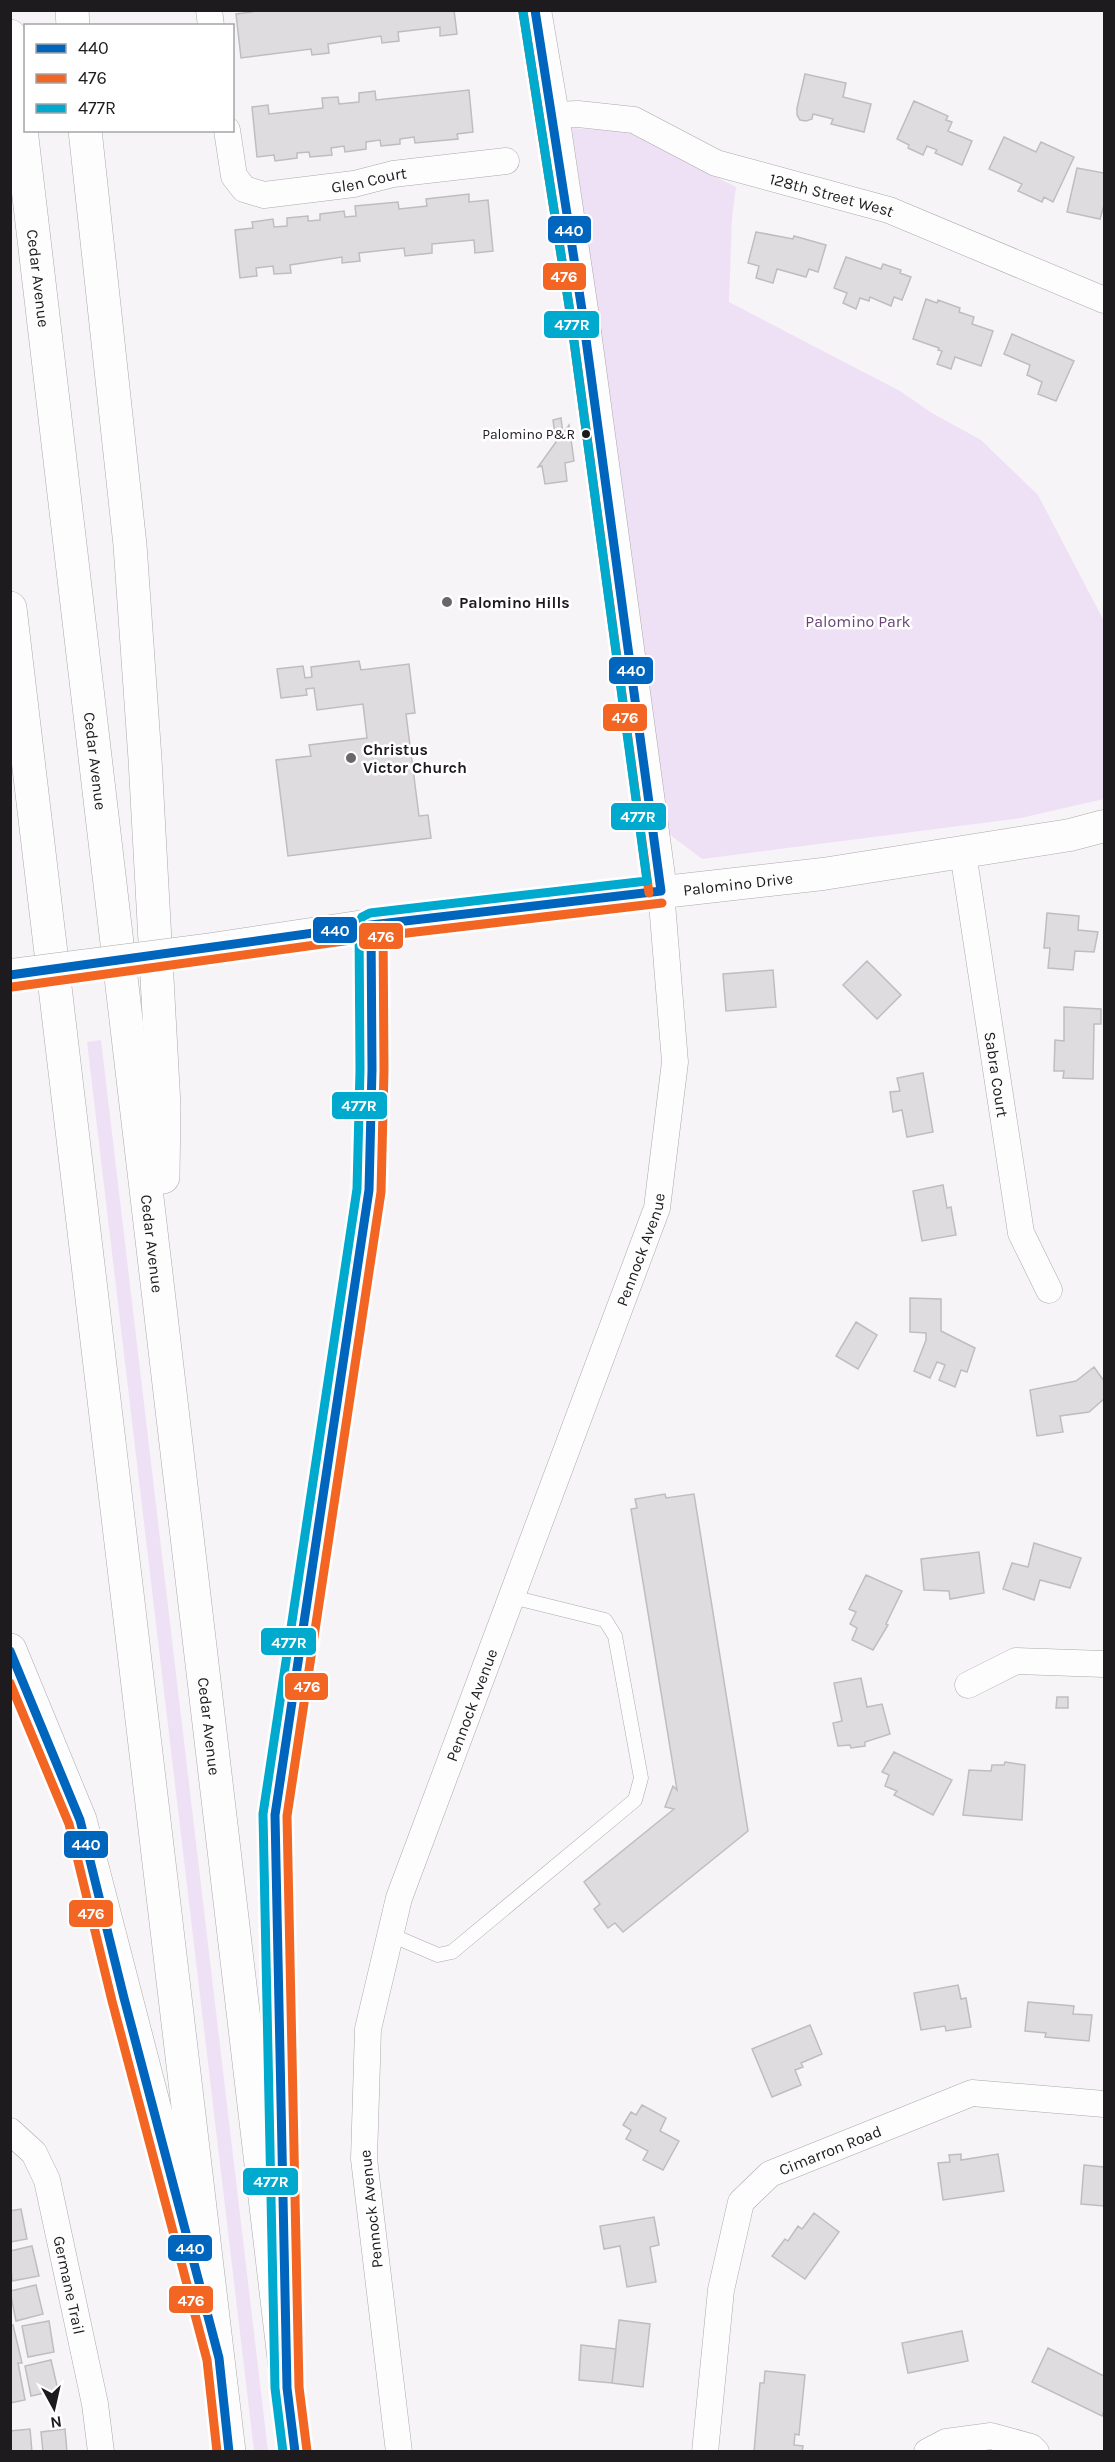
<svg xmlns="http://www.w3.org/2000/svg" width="1115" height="2462" font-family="Karla,sans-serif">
  <rect width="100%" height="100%" fill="#f7f4f8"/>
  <!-- green -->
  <path fill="#efe1f5" d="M 572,128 L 628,132 L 736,187 L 732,218 L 729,302 L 900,391 L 932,413 L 981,440 L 1038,495 L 1104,621 L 1104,799 L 1021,818 L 702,859 L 669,834 Z
    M 101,1040 L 268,2451 L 254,2451 L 87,1042 Z"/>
  <!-- building -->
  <path fill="#dedcdf" stroke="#bfbdc0" stroke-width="1.5" d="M 252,10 L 454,10 L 457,34 L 440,36 L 440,27 L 398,32 L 399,41 L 382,43 L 381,36 L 328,44 L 329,53 L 312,55 L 311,49 L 241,58 L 236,14 L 252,12 Z
    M 805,74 L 846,83 L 843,97 L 871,104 L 864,132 L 831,124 L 833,119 L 813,114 L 812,119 L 806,121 L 800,120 L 797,115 L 797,108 Z
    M 469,90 L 473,132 L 457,134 L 458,139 L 415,143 L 414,137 L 400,139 L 400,144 L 381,146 L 380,140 L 366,142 L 366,149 L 345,152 L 344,146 L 331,148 L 332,155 L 310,157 L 309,152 L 297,153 L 297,158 L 275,161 L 274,155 L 257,157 L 252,107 L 268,105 L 269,114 L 323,108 L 322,98 L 338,97 L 339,104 L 359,102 L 359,93 L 375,91 L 376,100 Z
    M 914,101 L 948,116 L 946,120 L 952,122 L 948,131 L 972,141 L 962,165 L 935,153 L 937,150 L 927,146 L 923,155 L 908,148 L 909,145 L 897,139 Z
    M 1004,137 L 1036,152 L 1041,142 L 1074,157 L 1053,202 L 1044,197 L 1042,202 L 1018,191 L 1022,184 L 989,169 Z
    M 1077,168 L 1104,173 L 1104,205 L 1100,219 L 1067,212 Z
    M 469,194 L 469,202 L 488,200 L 493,251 L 475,253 L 474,240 L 432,244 L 432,253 L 405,256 L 404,248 L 359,253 L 360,261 L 342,263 L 342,257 L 290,265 L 291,273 L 274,274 L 273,266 L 256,268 L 257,276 L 240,278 L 235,230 L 253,228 L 252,222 L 273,219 L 274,227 L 287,226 L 287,218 L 308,216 L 308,221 L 320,220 L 320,214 L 344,211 L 345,217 L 356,216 L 355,206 L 398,202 L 399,209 L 427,206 L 426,199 Z
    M 756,232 L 793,239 L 794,236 L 826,245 L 818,272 L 809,269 L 806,277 L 777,269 L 773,283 L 756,278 L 759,266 L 748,263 Z
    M 846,257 L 881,269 L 883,264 L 901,270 L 900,273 L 911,277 L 902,300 L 894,297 L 891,306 L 870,297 L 869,301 L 860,298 L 856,309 L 843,303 L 847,293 L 834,288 Z
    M 926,299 L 937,303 L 938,300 L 960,308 L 959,312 L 974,317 L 972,324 L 993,331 L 981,366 L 955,357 L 951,369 L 937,364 L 942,351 L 938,350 L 939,348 L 913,339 Z
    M 1012,334 L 1074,361 L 1056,401 L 1038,394 L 1042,382 L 1027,375 L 1030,365 L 1004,354 Z
    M 561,418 L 563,434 L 569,425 L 574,461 L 565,463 L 567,481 L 545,484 L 542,466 L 538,467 L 556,442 L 553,420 Z
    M 359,661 L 361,670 L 409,664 L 415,713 L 406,714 L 419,816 L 428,815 L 431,838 L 288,856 L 276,760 L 311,756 L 309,745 L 367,738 L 363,704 L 317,710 L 314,688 L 306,689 L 307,695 L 281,698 L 277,669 L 303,666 L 305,678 L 312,677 L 311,667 Z
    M 1047,913 L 1079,916 L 1078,930 L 1098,932 L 1094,952 L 1075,951 L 1073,970 L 1048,968 L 1050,948 L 1044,948 Z
    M 867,961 L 901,995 L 877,1019 L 843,985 Z
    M 773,970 L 776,1007 L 726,1011 L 723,974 Z
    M 1064,1007 L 1101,1009 L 1101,1024 L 1094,1024 L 1093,1079 L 1063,1078 L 1064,1071 L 1054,1071 L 1055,1040 L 1064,1041 Z
    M 923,1073 L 933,1132 L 907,1137 L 902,1110 L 893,1112 L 890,1092 L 900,1091 L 897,1078 Z
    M 943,1185 L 947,1208 L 951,1207 L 956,1235 L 922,1241 L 913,1191 Z
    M 910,1298 L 941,1299 L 941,1331 L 975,1348 L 967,1372 L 961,1370 L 955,1387 L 939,1380 L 945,1365 L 937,1362 L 930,1378 L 914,1371 L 926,1340 L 926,1333 L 910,1332 Z
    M 856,1322 L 877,1335 L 858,1369 L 836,1356 Z
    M 1094,1367 L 1104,1381 L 1104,1399 L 1089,1412 L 1060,1416 L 1063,1432 L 1037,1436 L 1030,1390 L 1076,1381 Z
    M 665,1494 L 666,1498 L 694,1494 L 748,1831 L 623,1932 L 615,1923 L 608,1928 L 594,1909 L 600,1904 L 584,1882 L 674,1809 L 665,1807 L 673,1786 L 677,1790 L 631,1509 L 637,1508 L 635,1499 Z
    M 1034,1543 L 1081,1558 L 1070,1588 L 1040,1580 L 1034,1600 L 1003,1589 L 1012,1563 L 1028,1567 Z
    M 979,1552 L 984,1593 L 950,1599 L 949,1591 L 924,1590 L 921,1559 Z
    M 866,1575 L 902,1591 L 886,1624 L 888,1625 L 873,1650 L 852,1640 L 857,1628 L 850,1624 L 856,1612 L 849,1609 Z
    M 861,1678 L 867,1707 L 882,1704 L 890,1734 L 865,1742 L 865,1746 L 851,1748 L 850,1745 L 838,1746 L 833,1723 L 842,1721 L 834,1683 Z
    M 1057,1697 L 1068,1697 L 1068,1708 L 1056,1708 Z
    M 894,1752 L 952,1780 L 933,1815 L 894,1795 L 897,1791 L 885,1786 L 889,1775 L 882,1772 Z
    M 1005,1762 L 1025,1765 L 1022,1820 L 963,1815 L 969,1770 L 991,1771 L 992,1765 L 1004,1765 Z
    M 958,1985 L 961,1999 L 966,1998 L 971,2027 L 946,2031 L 945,2026 L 921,2030 L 914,1993 Z
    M 1028,2002 L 1074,2006 L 1073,2014 L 1092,2015 L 1089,2041 L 1045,2037 L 1046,2033 L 1025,2031 Z
    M 810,2025 L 822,2054 L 801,2063 L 803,2067 L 795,2070 L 801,2085 L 772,2097 L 752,2049 Z
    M 642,2105 L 666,2118 L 660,2131 L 679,2141 L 663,2170 L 643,2160 L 648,2151 L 626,2139 L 631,2130 L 623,2125 L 631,2112 L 636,2115 Z
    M 961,2154 L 961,2160 L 998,2154 L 1004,2191 L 943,2200 L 938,2163 L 950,2162 L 949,2155 Z
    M 1084,2165 L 1104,2167 L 1104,2206 L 1081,2204 Z
    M 21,2209 L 27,2239 L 10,2242 L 10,2211 Z
    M 814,2213 L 839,2232 L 805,2279 L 772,2256 L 785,2239 L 788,2241 L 798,2226 L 802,2229 Z
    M 654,2217 L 659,2245 L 650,2247 L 656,2282 L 627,2287 L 620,2246 L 604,2249 L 600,2226 Z
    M 32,2246 L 39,2276 L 12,2281 L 10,2251 Z
    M 36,2285 L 43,2314 L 16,2321 L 10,2291 Z
    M 619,2320 L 650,2324 L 643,2387 L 612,2383 Z
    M 49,2321 L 54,2352 L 28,2357 L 22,2326 Z
    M 10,2325 L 13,2325 L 22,2363 L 18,2363 L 25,2400 L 10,2403 Z
    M 962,2331 L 968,2361 L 908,2373 L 902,2343 Z
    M 581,2345 L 616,2349 L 612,2383 L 579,2380 Z
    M 1048,2348 L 1104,2376 L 1104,2411 L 1102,2416 L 1032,2382 Z
    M 51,2360 L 58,2390 L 31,2396 L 25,2366 Z
    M 765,2371 L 805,2375 L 799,2435 L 795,2434 L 794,2445 L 803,2446 L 802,2452 L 754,2452 L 760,2383 L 764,2383 Z
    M 30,2429 L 32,2452 L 10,2452 L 10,2431 Z
    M 65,2429 L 67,2452 L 43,2452 L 41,2432 Z"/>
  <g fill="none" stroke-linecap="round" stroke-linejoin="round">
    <defs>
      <path id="service" d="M 391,1935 L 438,1955 L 452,1952 L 635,1800 L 641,1778 L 615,1636 L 605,1620 L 512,1597"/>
      <g id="minor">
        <path d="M 209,10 L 211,26"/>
        <path id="s1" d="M 553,115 L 578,114 L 634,120 L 716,163 L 889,210 L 1104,300"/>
        <path id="s2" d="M 227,130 L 234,176 L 244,189 L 264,195 L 354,184 L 393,174 L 506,161"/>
        <path id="s3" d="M 963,853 L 1021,1233 L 1049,1290"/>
        <path d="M 968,1685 L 1016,1661 L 1104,1664"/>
        <path id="s4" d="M 10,2131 L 34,2153 L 47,2180 L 95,2404 L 101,2452"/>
        <path id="s5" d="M 399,2452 L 364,2159 L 368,2029 L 399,1898 L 657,1208 L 675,1062 L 661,891"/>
        <path id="s6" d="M 705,2452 L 721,2290 L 741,2202 L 770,2174 L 972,2093 L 1104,2104"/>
        <path d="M 927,2452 L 946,2442 L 991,2436 L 1031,2447 L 1036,2452"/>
      </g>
      <g id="tertiary">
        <path d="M 535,10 L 553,115 L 582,310 L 661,891"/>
        <path id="s7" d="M 212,949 L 371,925 L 823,874 L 1070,835 L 1104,826"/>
      </g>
      <g id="motorway">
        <path d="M 72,10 L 73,26"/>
        <path id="s8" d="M 10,36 L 295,2452"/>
        <path d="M 85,130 L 130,545 L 145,759 L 164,1106 L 163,1177"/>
        <path d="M 10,608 L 229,2452"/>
        <path d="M 10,1650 L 80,1820 L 188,2238"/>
        <path d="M 284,2198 L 275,1815 L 369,1190 L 372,1070 L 371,925"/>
      </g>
    </defs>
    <!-- service casing -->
    <use href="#service" stroke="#aba9ac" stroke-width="15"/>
    <!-- minor casing -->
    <use href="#minor" stroke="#aba9ac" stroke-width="27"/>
    <!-- tertiary casing -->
    <use href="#tertiary" stroke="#aba9ac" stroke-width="33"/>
    <!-- motorway casing -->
    <use href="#motorway" stroke="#aba9ac" stroke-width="34"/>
    <!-- service -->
    <use href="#service" stroke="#fefdfe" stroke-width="14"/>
    <!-- minor -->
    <use href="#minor" stroke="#fefdfe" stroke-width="26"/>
    <!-- tertiary -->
    <use href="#tertiary" stroke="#fefdfe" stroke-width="32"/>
    <!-- motorway -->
    <use href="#motorway" stroke="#fefdfe" stroke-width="33"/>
    <defs>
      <path id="tertiary-bridge" d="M 10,975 L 212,949"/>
    </defs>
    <!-- tertiary-bridge casing -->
    <use href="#tertiary-bridge" stroke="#aba9ac" stroke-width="33" stroke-linecap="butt"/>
    <!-- tertiary-bridge -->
    <use href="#tertiary-bridge" stroke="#fefdfe" stroke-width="32"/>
    <defs>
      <path id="bus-1" d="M 535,10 L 582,310 L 661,891
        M 10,975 L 371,925 L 661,891
        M 10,1651 L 80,1820 L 124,1998 L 219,2358 L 229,2452
        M 295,2452 L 287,2388 L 275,1815 L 369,1190 L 372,1070 L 371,925"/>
      <path id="bus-2" d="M 523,12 L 570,312 L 649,893
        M 12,987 L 373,937 L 662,903
        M 10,1683 L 69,1824 L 112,2001 L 207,2360 L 217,2452
        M 307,2451 L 299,2387 L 287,1816 L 381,1192 L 384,1070 L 383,925"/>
      <path id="bus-3" d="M 283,2452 L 275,2388 L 263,1814 L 357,1189 L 360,1070 L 359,923 L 362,917 L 370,913 L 647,881 L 570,312 L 523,12"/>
    </defs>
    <!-- bus-1 casing -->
    <use href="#bus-1" stroke="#fff" stroke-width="14"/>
    <!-- bus-2 casing -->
    <use href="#bus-2" stroke="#fff" stroke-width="14"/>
    <!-- bus-3 casing -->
    <use href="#bus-3" stroke="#fff" stroke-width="14"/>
    <!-- bus-1 -->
    <use href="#bus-1" stroke="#0065bd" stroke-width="9"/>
    <!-- bus-2 -->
    <use href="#bus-2" stroke="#f26522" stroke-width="9"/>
    <!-- bus-3 -->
    <use href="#bus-3" stroke="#00a9ce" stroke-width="9"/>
  </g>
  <!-- markers -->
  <circle fill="#1d1b1e" stroke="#fff" stroke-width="2" cx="586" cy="434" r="5"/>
  <g fill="#69676a" stroke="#fff" stroke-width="2">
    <circle cx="447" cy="602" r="6"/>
    <circle cx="351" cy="758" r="6"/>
  </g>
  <g text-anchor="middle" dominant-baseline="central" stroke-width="5" stroke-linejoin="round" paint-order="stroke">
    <!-- bus labels -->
    <g font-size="14" fill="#1d1b1e" stroke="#fff" text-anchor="end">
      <text x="575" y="434">Palomino P&amp;R</text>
    </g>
    <!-- street labels -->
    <g font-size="16" fill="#1d1b1e" stroke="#fff">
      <text stroke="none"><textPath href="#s2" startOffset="190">Glen Court</textPath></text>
      <text stroke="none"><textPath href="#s1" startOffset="294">128th Street West</textPath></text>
      <text stroke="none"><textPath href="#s8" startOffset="244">Cedar Avenue</textPath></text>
      <text stroke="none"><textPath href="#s8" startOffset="730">Cedar Avenue</textPath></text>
      <text stroke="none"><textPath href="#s7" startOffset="530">Palomino Drive</textPath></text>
      <text stroke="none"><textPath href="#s3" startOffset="224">Sabra Court</textPath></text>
      <text stroke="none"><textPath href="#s8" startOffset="1216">Cedar Avenue</textPath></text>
      <text stroke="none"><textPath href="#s5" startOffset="1252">Pennock Avenue</textPath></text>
      <text stroke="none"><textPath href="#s5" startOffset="766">Pennock Avenue</textPath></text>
      <text stroke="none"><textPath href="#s8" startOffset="1702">Cedar Avenue</textPath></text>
      <text stroke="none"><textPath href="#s6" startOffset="358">Cimarron Road</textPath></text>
      <text transform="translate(371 2209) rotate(-96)">Pennock Avenue</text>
      <text stroke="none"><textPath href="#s4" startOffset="170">Germane Trail</textPath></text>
    </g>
    <!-- poi labels -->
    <g font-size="16" font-weight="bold" fill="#1d1b1e" stroke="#fff" text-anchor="start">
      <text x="459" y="602">Palomino Hills</text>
      <text x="363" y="749">Christus<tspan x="363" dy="18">Victor Church</tspan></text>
    </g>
    <!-- park labels -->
    <g font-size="16" fill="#694577" stroke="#fff">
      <text x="858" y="621">Palomino Park</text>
    </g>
  </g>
  <g stroke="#fff" stroke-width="2">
    <rect x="547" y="215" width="45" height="29" rx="6" fill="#0065bd"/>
    <rect x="542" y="262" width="45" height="29" rx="6" fill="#f26522"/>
    <rect x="543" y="310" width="57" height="29" rx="6" fill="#00a9ce"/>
    <rect x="608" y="656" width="46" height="29" rx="6" fill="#0065bd"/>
    <rect x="602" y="703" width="46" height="29" rx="6" fill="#f26522"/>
    <rect x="610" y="802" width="57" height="29" rx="6" fill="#00a9ce"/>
    <rect x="312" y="916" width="46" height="28" rx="6" fill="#0065bd"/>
    <rect x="358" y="922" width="46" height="28" rx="6" fill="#f26522"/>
    <rect x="331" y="1091" width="57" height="29" rx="6" fill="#00a9ce"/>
    <rect x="260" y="1627" width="57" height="29" rx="6" fill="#00a9ce"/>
    <rect x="284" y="1672" width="45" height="29" rx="6" fill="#f26522"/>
    <rect x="63" y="1830" width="46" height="29" rx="6" fill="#0065bd"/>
    <rect x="68" y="1899" width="46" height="29" rx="6" fill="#f26522"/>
    <rect x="242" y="2167" width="57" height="29" rx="6" fill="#00a9ce"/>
    <rect x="167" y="2234" width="46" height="28" rx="6" fill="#0065bd"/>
    <rect x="168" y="2285" width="46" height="29" rx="6" fill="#f26522"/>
  </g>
  <g font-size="16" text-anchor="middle" font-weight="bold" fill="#fff">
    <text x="569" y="236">440</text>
    <text x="564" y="282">476</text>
    <text x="572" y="330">477R</text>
    <text x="631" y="676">440</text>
    <text x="625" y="723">476</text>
    <text x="638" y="822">477R</text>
    <text x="335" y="936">440</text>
    <text x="381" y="942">476</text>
    <text x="359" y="1111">477R</text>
    <text x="289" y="1648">477R</text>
    <text x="307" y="1692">476</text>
    <text x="86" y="1850">440</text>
    <text x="91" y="1919">476</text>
    <text x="271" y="2187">477R</text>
    <text x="190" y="2254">440</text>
    <text x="191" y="2306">476</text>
  </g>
  <!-- border -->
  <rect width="1115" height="2462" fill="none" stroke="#1d1b1e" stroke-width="24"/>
  <!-- legend -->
  <rect x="24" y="24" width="210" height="108" fill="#ffffff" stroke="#a5a4a5" stroke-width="1.5"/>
  <rect x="36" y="44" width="30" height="9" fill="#0065bd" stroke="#a5a4a5" stroke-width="1.5"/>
  <text x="78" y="54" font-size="18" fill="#1d1b1e">440</text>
  <rect x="36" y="74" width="30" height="9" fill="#f26522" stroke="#a5a4a5" stroke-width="1.5"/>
  <text x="78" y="84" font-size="18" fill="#1d1b1e">476</text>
  <rect x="36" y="104" width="30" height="9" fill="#00a9ce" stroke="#a5a4a5" stroke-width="1.5"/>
  <text x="78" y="114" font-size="18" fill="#1d1b1e">477R</text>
  <!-- north arrow -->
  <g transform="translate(54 2408) rotate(172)" stroke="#ffffff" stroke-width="4.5" paint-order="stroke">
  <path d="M0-4.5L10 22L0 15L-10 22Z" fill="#1d1b1e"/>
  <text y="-9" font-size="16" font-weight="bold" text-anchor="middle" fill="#1d1b1e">N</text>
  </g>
</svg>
